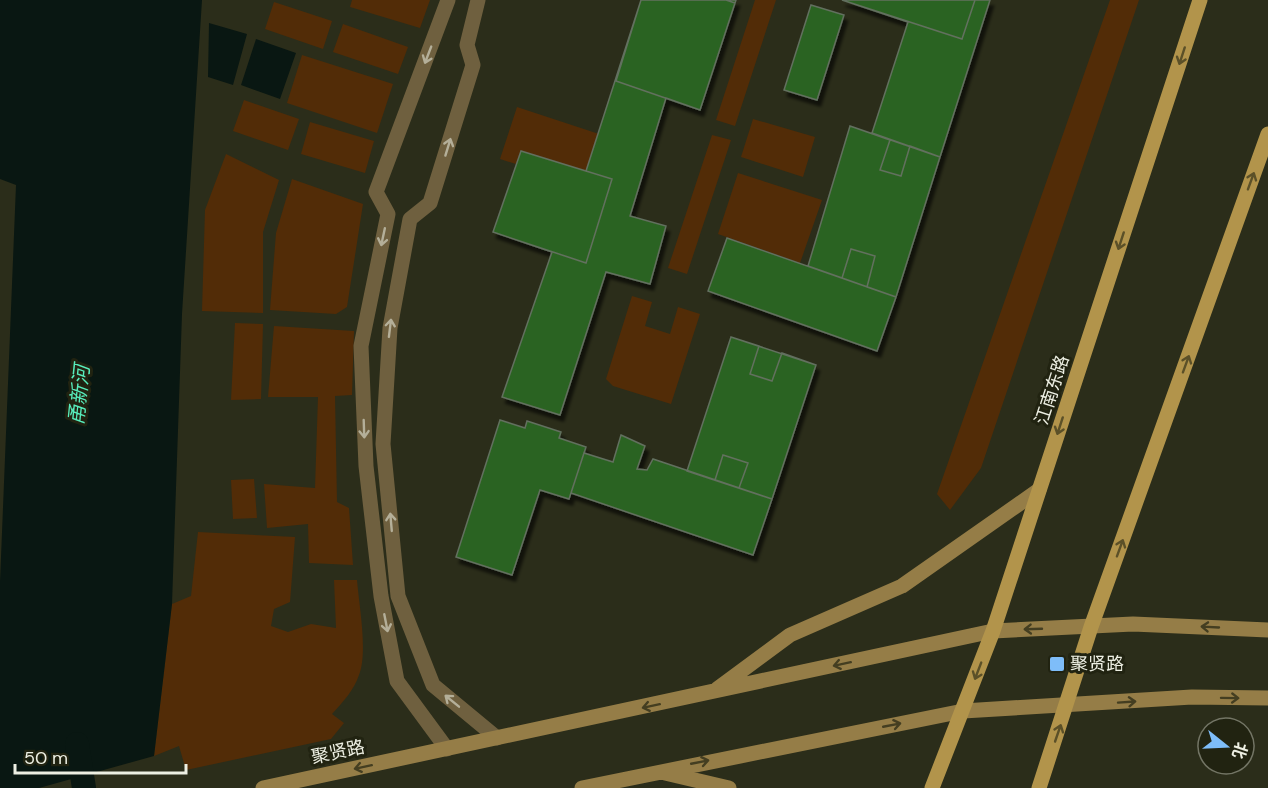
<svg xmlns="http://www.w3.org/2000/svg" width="1268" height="788" font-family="'DM Sans','Noto Sans SC',sans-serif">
  <defs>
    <filter id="shadow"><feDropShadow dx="3.5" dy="6" stdDeviation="1.5" flood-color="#0009"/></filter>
  </defs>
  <rect width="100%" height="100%" fill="#2b2d1a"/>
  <!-- green -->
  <path fill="#522c07" d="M 352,0 L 430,0 L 420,28 L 350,7 Z
    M 755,0 L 776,0 L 735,126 L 716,120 Z
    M 1110,0 L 1139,0 L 981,468 L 950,510 L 937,494 Z
    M 274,2 L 332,21 L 323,49 L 265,29 Z
    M 343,24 L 408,47 L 398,74 L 333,52 Z
    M 302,55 L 393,84 L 377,133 L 287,103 Z
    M 244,100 L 299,119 L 288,150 L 233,131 Z
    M 517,107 L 599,134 L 586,171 L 521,151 L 516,164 L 500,159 Z
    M 753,119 L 815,137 L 803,177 L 741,157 Z
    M 310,122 L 374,141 L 365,173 L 301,154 Z
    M 712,135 L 731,140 L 687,274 L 668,268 Z
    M 226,154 L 279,180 L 263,232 L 263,313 L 202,311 L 205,210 Z
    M 738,173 L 822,200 L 800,263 L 718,234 Z
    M 292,179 L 363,204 L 347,307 L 336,314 L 270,310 L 276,233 Z
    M 632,296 L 652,302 L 645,326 L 670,334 L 678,307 L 700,314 L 671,404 L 613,386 L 606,379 Z
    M 235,323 L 263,324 L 261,399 L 231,400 Z
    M 274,326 L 354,331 L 352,395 L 335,396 L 337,502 L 349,508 L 353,565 L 309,563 L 308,524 L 267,528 L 264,484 L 315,488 L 318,397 L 268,397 Z
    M 254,479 L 257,518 L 233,519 L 231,480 Z
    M 198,532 L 295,537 L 290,602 L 274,609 L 271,626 L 288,632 L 311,624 L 336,628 L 334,580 L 357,580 C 359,605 368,653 359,675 C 354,690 343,702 332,714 L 344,723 L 331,739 L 186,770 L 179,746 L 154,756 L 172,604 L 191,596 Z"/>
  <!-- water -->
  <path fill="#091712" d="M 0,0 L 202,0 L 182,314 L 172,604 L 154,756 L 39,788 L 0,788 L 0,582 L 16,185 L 0,179 Z
    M 209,23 L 247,34 L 233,85 L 208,77 Z
    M 256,39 L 296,53 L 280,99 L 241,85 Z"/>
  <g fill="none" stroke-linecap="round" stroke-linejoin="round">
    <!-- canal -->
    <path stroke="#091712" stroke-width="24" d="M 77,744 L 84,788"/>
  </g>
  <!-- building -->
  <path fill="#2c6421" stroke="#62705f" stroke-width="1.5" filter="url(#shadow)" d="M 641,0 L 736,0 L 700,110 L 666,98 L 630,216 L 666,226 L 650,284 L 606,272 L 560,415 L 502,397 L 552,252 L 493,232 L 521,151 L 586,171 Z
    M 641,0 L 726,0 L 735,3 L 700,110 L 616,81 Z
    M 842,0 L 990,0 L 940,157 L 872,133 L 908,22 Z
    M 842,0 L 975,0 L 962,39 Z
    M 811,5 L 844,15 L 817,100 L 784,90 Z
    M 850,126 L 940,157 L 896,297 L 808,266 Z
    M 850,126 L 890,140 L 880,170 L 901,176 L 910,146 L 940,157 L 896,297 L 867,287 L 875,256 L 851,249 L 842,278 L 808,266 Z
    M 521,151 L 612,179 L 586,263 L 493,232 Z
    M 727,238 L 896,297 L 877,351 L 708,291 Z
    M 731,337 L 816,365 L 772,499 L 687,471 Z
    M 731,337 L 759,346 L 750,374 L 772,381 L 782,353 L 816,365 L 772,499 L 739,488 L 748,463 L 723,455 L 715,480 L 687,471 Z
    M 500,420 L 525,428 L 527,421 L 561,432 L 559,438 L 586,447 L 569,499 L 540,490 L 512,575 L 456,557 Z
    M 621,435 L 645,446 L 637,469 L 647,470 L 653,459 L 772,499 L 753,555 L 571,493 L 584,453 L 613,462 Z"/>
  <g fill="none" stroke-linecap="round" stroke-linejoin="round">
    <!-- street -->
    <path stroke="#6f603f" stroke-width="15" d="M 478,0 L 467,45 L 473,65 L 430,203 L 410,219 L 390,328 L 383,444 L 398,596 L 433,685 L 497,738
      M 447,749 L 397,681 L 381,596 L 366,466 L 361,346 L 388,214 L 376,192 L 448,0"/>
    <!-- secondary -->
    <path stroke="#957d47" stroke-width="15" d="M 717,689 L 790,635 L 902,586 L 1039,490
      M 665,773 L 729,788
      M 263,788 L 993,631 L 1133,624 L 1268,630
      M 582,788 L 963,711 L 1192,697 L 1268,698"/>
    <!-- primary -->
    <path stroke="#b2944b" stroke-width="15" d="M 932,788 L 993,631 L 1200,0
      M 1039,788 L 1091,627 L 1268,134"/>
  </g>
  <!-- one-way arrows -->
  <defs><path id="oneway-shaft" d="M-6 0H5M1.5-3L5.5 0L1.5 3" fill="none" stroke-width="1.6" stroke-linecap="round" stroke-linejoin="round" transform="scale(1.5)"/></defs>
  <g stroke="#b4af99">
    <use href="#oneway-shaft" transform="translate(428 55) rotate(111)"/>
    <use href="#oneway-shaft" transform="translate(448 147) rotate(-73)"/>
    <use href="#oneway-shaft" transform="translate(383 237) rotate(102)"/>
    <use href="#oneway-shaft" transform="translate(390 328) rotate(-83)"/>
    <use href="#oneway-shaft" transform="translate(364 429) rotate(88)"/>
    <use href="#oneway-shaft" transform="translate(391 522) rotate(-95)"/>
    <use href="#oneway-shaft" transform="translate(386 623) rotate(79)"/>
    <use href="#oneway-shaft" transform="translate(452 701) rotate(-141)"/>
  </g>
  <g stroke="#5b5028">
    <use href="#oneway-shaft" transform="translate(1182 56) rotate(108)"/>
    <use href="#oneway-shaft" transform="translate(1251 181) rotate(-70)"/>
    <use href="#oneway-shaft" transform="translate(1121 241) rotate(108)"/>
    <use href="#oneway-shaft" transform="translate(1186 364) rotate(-70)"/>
    <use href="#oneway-shaft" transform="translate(1060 426) rotate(108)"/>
    <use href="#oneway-shaft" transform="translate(1120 548) rotate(-70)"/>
    <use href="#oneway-shaft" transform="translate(978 671) rotate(111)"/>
    <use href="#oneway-shaft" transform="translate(1058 733) rotate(-71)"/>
  </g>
  <g stroke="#443e21">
    <use href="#oneway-shaft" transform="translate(1210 627) rotate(-177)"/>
    <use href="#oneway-shaft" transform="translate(1033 629) rotate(178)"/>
    <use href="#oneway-shaft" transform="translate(842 664) rotate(168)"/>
    <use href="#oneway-shaft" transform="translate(1230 698) rotate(1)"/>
    <use href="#oneway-shaft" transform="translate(1127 702) rotate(-4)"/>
    <use href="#oneway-shaft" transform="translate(651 706) rotate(168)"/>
    <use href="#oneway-shaft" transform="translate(892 725) rotate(-11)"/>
    <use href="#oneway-shaft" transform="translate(700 762) rotate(-11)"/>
    <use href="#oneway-shaft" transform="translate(363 767) rotate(168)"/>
  </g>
  <!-- markers -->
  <rect fill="#7ebdf9" stroke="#212311" stroke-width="2" x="1049" y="656" width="16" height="16" rx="3"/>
  <g text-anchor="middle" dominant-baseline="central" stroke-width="6" stroke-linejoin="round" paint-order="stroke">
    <!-- street labels -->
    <g font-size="18" fill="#edefe3" stroke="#212311">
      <text transform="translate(1052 390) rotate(-72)">江南东路</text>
      <text transform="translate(338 752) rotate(-12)">聚贤路</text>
    </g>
    <!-- poi labels -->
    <g font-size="18" fill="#edefe3" stroke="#212311" text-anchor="start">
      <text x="1070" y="664">聚贤路</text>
    </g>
    <!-- water labels -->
    <g font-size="20" font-style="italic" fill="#57edbc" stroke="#212311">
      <text transform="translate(79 395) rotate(-84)">甬新河</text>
    </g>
  </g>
  <!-- north arrow -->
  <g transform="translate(1226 746) rotate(108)"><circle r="28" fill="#212311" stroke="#737565" stroke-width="1.5"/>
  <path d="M0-4.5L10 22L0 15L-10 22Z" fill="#7ebdf9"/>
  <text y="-9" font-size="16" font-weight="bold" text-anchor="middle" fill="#edefe3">北</text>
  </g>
  <!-- scale -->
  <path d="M15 764v9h171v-9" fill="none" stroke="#edefe3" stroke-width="3"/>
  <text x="24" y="764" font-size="18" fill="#edefe3" stroke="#212311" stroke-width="4.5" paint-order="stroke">50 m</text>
</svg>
